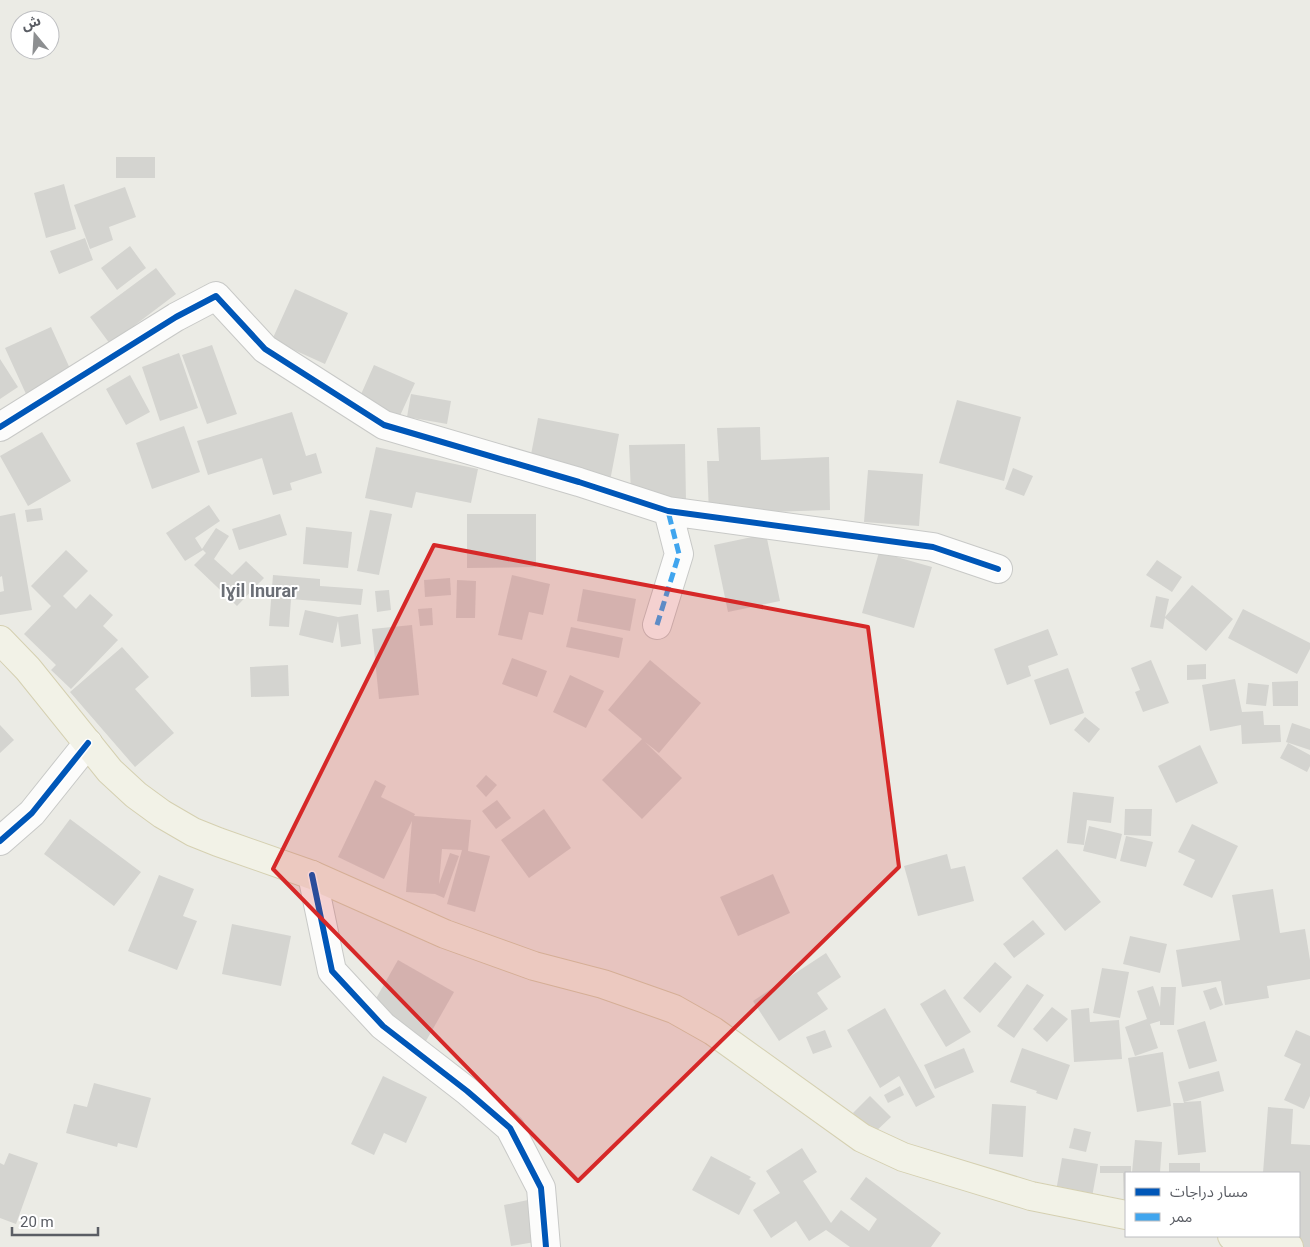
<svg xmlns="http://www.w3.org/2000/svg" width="1310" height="1247" font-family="Roboto,'Noto Sans Arabic',sans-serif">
  <rect width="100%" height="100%" fill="#ebebe5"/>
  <!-- building -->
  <path fill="#d4d4d0" d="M 116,157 L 155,157 L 155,178 L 116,178 Z
    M 64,184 L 76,229 L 46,238 L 34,193 Z
    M 125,187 L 136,217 L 109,227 L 113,240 L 90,249 L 74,205 Z
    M 85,238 L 93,260 L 59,274 L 50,251 Z
    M 130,246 L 146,268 L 117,290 L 101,268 Z
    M 156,268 L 176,294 L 110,344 L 90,317 Z
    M 295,289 L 348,313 L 325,364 L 272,340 Z
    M 51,327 L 72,373 L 26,394 L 5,348 Z
    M 212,345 L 237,414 L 207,424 L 182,355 Z
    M 179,353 L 198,408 L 160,421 L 142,367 Z
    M 0,359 L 18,387 L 0,399 Z
    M 374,365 L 415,383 L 398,420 L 358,401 Z
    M 130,375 L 150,412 L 126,425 L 106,389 Z
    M 411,394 L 451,401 L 447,424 L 407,417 Z
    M 957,400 L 1021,417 L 1004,481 L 939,463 Z
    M 292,412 L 306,456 L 316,453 L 322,473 L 290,483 L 292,490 L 273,495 L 262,458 L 208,475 L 197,441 Z
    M 538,418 L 619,434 L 610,481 L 529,465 Z
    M 184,426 L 200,472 L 152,489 L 136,443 Z
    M 760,427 L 761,460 L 829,457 L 830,510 L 709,514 L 707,461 L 719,461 L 717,428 Z
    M 42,432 L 71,481 L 28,506 L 0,456 Z
    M 685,444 L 686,502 L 631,493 L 629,445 Z
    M 376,447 L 478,469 L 471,503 L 416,492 L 412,508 L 365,498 Z
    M 1013,468 L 1033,476 L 1024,496 L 1005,489 Z
    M 868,470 L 923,474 L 919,526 L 864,522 Z
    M 209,505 L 220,521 L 195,538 L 202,549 L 216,528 L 229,536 L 214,559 L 232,575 L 246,561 L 264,578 L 237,606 L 194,565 L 206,553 L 203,550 L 185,561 L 166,533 Z
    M 41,508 L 43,520 L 27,522 L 25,510 Z
    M 370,510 L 392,514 L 379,575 L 357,571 Z
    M 15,513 L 32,610 L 0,615 L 0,592 L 4,591 L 2,576 L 0,577 L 0,516 Z
    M 280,514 L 287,535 L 239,550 L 232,529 Z
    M 467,514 L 536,514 L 536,567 L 467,568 Z
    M 306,527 L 352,532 L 348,568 L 303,564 Z
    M 766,534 L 780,601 L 728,612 L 714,545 Z
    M 66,550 L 88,571 L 63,596 L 76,609 L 90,594 L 113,615 L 103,626 L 118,640 L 71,689 L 51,670 L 56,665 L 24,634 L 51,606 L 31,586 Z
    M 879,552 L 932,567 L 914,628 L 862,613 Z
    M 1157,560 L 1182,577 L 1172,592 L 1146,575 Z
    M 273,575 L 320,579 L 320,586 L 363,589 L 361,605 L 291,599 L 289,627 L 269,626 Z
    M 512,575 L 550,584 L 543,615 L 529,612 L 522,640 L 498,635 Z
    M 450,578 L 451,595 L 425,597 L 424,580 Z
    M 457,580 L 476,581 L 475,618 L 456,618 Z
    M 1192,585 L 1233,619 L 1206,651 L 1165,618 L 1163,629 L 1150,627 L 1156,596 L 1169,599 L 1165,617 Z
    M 583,589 L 636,599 L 630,631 L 577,621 Z
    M 389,590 L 391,610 L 377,612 L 375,591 Z
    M 432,608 L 433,625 L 420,626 L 418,609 Z
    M 1243,609 L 1310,643 L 1310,649 L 1297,674 L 1228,638 Z
    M 305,610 L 338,617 L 358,614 L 361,644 L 341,647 L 338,621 L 333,643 L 299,635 Z
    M 412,625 L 419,695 L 379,699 L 372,629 Z
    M 571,627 L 623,638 L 619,658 L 566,647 Z
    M 1048,629 L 1058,655 L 1028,666 L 1031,676 L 1007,685 L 994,649 Z
    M 122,647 L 149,677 L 135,689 L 174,733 L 135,767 L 70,692 Z
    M 512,658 L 547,671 L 537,697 L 502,684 Z
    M 650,660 L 701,703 L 659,753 L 645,742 L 682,778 L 642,819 L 602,780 L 642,739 L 608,710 Z
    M 1151,660 L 1169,703 L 1143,712 L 1135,692 L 1140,690 L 1131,668 Z
    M 1206,664 L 1206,679 L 1187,680 L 1187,665 Z
    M 288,665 L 289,696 L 251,697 L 250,667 Z
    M 1068,668 L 1084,713 L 1050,725 L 1034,680 Z
    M 570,675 L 604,691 L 586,728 L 553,712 Z
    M 1235,679 L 1242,712 L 1263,711 L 1264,725 L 1280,725 L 1281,742 L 1242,744 L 1241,725 L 1210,731 L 1202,685 Z
    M 1298,681 L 1298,706 L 1273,706 L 1272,682 Z
    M 1248,683 L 1269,685 L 1266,706 L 1246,704 Z
    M 1085,717 L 1100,729 L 1089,743 L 1074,730 Z
    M 1292,723 L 1310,729 L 1310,750 L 1286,742 Z
    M 0,725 L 14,740 L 0,753 Z
    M 1288,743 L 1310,755 L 1310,766 L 1307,772 L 1280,758 Z
    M 1200,745 L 1218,783 L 1176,803 L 1158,766 Z
    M 486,775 L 497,785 L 486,797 L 476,786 Z
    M 375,780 L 386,786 L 381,797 L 415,814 L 414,816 L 471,820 L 468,851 L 490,856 L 475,912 L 447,904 L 462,850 L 442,849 L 439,884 L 450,853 L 459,856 L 444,898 L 435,894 L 406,892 L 412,821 L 384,879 L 338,857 Z
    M 1073,792 L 1114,797 L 1111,823 L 1087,820 L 1084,845 L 1067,843 Z
    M 497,800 L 511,818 L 496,829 L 482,811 Z
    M 544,809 L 571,848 L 529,878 L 501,840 Z
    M 1125,809 L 1152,809 L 1151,836 L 1124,835 Z
    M 70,819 L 141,872 L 114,906 L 44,854 Z
    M 1192,824 L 1238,846 L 1212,898 L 1183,885 L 1195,860 L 1178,852 Z
    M 1089,826 L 1122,834 L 1116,859 L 1083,851 Z
    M 1126,836 L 1153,842 L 1146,867 L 1120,861 Z
    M 1057,849 L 1101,902 L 1065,931 L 1022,878 Z
    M 947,854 L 951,869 L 965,866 L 974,901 L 918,916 L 904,866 Z
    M 773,874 L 790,913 L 738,936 L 720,897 Z
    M 159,875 L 194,889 L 183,916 L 197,921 L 177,970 L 128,951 Z
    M 1273,889 L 1280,933 L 1305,929 L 1310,960 L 1310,979 L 1267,986 L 1269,998 L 1225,1005 L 1221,981 L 1182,987 L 1176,950 L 1240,940 L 1232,895 Z
    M 1033,920 L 1045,934 L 1014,958 L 1003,944 Z
    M 232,924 L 291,936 L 281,986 L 222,974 Z
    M 1130,936 L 1167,944 L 1160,973 L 1123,964 Z
    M 826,953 L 841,977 L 817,993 L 828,1009 L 779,1041 L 753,1001 Z
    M 398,960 L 454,992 L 426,1041 L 370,1009 Z
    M 995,962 L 1012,977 L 980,1013 L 963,998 Z
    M 1102,968 L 1129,972 L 1120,1018 L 1093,1013 Z
    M 1027,984 L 1044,995 L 1014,1038 L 997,1026 Z
    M 1153,986 L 1160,1007 L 1161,987 L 1176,987 L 1174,1025 L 1160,1025 L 1160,1021 L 1150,1024 L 1158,1048 L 1135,1056 L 1125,1027 L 1147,1019 L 1137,991 Z
    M 1216,987 L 1223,1005 L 1210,1010 L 1203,991 Z
    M 945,989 L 971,1032 L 946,1047 L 920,1004 Z
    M 1052,1007 L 1068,1019 L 1047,1042 L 1033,1029 Z
    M 885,1008 L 935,1097 L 916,1107 L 899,1076 L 880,1088 L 847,1030 Z
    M 1089,1008 L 1090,1022 L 1119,1020 L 1122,1059 L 1074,1062 L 1071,1010 Z
    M 1205,1021 L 1217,1061 L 1189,1069 L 1177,1030 Z
    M 825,1030 L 832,1047 L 813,1054 L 806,1037 Z
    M 1296,1030 L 1310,1036 L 1310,1096 L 1304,1109 L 1284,1100 L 1301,1064 L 1284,1056 Z
    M 964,1048 L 974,1072 L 935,1089 L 924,1065 Z
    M 1022,1048 L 1070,1065 L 1057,1100 L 1036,1093 L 1037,1091 L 1010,1082 Z
    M 1163,1052 L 1171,1106 L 1137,1112 L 1128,1058 Z
    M 1219,1071 L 1224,1091 L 1184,1102 L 1201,1101 L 1206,1152 L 1178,1155 L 1173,1103 L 1184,1103 L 1178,1082 Z
    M 383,1076 L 427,1097 L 406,1143 L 384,1133 L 374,1155 L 351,1144 Z
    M 94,1083 L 151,1098 L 137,1148 L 118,1143 L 117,1147 L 66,1133 L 74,1104 L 87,1107 Z
    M 900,1086 L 904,1095 L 888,1103 L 884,1095 Z
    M 870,1096 L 891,1117 L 873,1134 L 853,1113 Z
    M 992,1104 L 1026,1106 L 1023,1157 L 989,1154 Z
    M 1268,1107 L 1293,1109 L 1291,1144 L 1310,1145 L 1310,1247 L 1303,1247 L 1303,1242 L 1260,1239 L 1260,1236 L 1299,1236 L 1299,1173 L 1263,1173 Z
    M 1074,1128 L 1091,1132 L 1086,1152 L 1069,1148 Z
    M 1135,1140 L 1162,1142 L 1160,1173 L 1132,1173 Z
    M 802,1148 L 817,1172 L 803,1181 L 831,1223 L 841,1210 L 869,1231 L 877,1219 L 850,1199 L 866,1177 L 941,1233 L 931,1247 L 850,1247 L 826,1230 L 809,1241 L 796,1221 L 771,1238 L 753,1210 L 780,1193 L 766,1171 Z
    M 9,1153 L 38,1163 L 16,1224 L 0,1218 L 0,1163 L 4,1165 Z
    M 711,1156 L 751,1177 L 749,1179 L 756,1183 L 739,1215 L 692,1190 Z
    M 1062,1158 L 1098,1164 L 1090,1208 L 1054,1202 Z
    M 1169,1163 L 1200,1163 L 1200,1173 L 1169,1173 Z
    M 1100,1166 L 1131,1166 L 1131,1173 L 1126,1173 L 1126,1214 L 1124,1214 L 1123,1173 L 1100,1173 Z
    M 528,1200 L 535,1242 L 511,1246 L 504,1205 Z"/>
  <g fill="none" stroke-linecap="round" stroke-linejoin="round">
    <defs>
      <path id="minor" d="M 0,427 L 176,317 L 216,296 L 265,349 L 384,425 L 579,482 L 668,511 L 933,547 L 998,569
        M 657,625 L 679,554 L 668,511
        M 0,841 L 32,813 L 88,743
        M 312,875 L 332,971 L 383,1026 L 467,1091 L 510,1128 L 541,1188 L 546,1247"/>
      <path id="primary" d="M 0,640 L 28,669 L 110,771 L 136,795 L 162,814 L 193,832 L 218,842 L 312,875 L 445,934 L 534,966 L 603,984 L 674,1009 L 713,1031 L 862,1138 L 903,1157 L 1031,1196 L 1126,1215
        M 1232,1236 L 1289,1247"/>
    </defs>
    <!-- minor casing -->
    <use href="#minor" stroke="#c8c9c7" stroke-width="30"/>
    <!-- primary casing -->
    <use href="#primary" stroke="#d5d0b1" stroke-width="30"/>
    <!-- minor -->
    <use href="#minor" stroke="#fcfcfb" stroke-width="28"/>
    <!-- primary -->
    <use href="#primary" stroke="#f2f2e7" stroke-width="28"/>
    <!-- quiet -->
    <path stroke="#40a5ee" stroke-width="5" stroke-dasharray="10 5" stroke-linecap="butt" d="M 657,625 L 679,554 L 668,511"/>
    <defs>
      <path id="cycleway" d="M 0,427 L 176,317 L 216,296 L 265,349 L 384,425 L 579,482 L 668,511 L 933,547 L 998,569
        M 0,841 L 32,813 L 88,743
        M 312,875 L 332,971 L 383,1026 L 467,1091 L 510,1128 L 541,1188 L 546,1247"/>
    </defs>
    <!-- cycleway casing -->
    <use href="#cycleway" stroke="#fff" stroke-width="9"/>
    <!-- cycleway -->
    <use href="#cycleway" stroke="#0057b8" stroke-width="6"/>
  </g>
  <!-- marked area -->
  <path fill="#d62828" fill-opacity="0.2" stroke="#d62828" stroke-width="4" stroke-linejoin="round" d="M 434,545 L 868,627 L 899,867 L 578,1181 L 273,869 Z"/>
  <g text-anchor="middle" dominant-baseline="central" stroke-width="4" stroke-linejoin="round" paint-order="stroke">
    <!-- quarter labels -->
    <g font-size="18" font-weight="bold" fill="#6b6f76" stroke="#fff">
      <text x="259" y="590">Iɣil Inurar</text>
    </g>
  </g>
  <!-- legend -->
  <rect x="1125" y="1172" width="175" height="65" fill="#ffffff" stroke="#bdbec1"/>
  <rect x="1135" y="1188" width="25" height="8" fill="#0057b8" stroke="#bdbec1"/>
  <text x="1170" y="1197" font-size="15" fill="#5a5d64">مسار دراجات</text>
  <rect x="1135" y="1213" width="25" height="8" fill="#40a5ee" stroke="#bdbec1"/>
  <text x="1170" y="1222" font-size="15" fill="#5a5d64">ممر</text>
  <!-- north arrow -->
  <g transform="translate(35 35) rotate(342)"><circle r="24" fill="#ffffff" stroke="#bdbec1"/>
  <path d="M0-4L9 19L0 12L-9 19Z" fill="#8d8f91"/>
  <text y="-8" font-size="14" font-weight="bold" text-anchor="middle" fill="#5a5d64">ش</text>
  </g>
  <!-- scale -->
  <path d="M12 1227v8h86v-8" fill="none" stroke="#5a5d64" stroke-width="2.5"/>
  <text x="20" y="1227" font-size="15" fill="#5a5d64" stroke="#ffffff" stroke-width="4" paint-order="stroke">20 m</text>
</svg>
